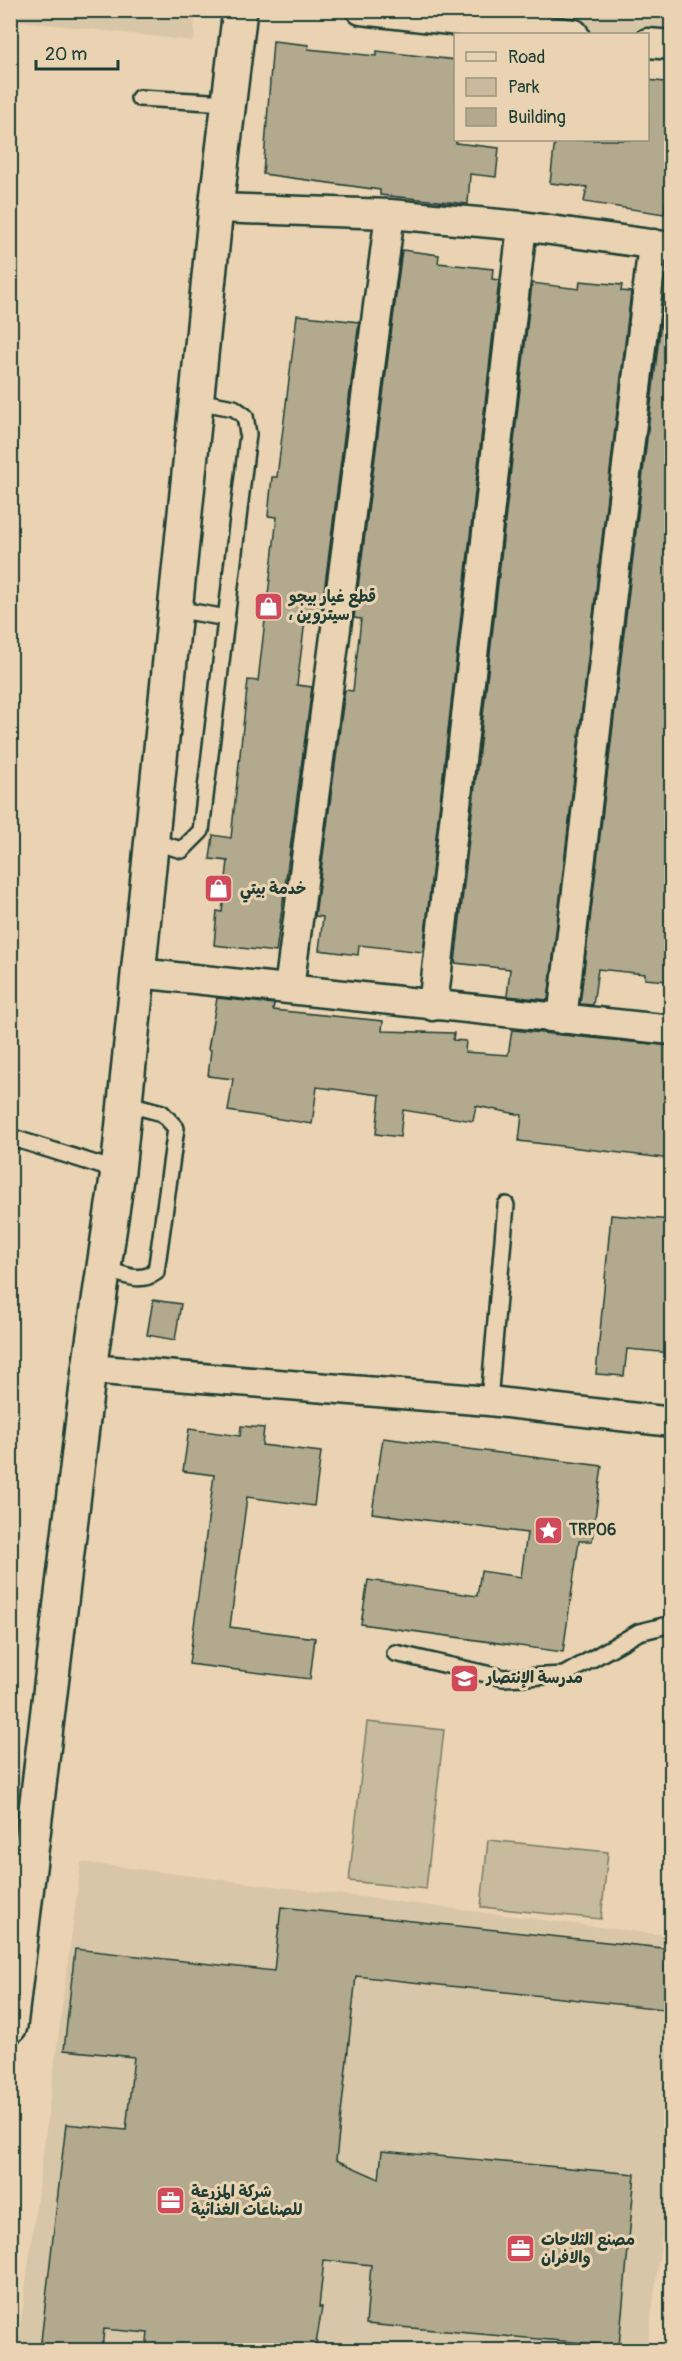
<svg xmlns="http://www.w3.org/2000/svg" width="682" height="2361" font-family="Pangolin,'Playpen Sans Arabic',sans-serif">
  <rect width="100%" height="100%" fill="#e9d3b2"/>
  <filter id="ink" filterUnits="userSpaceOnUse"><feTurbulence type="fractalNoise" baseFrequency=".0167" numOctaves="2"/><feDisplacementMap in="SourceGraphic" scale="12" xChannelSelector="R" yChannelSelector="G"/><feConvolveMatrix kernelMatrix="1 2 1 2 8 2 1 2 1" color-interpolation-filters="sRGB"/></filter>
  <g filter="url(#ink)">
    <!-- built -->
    <path fill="#d8c6a8" d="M 11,10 L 195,11 L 194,41 L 11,20 Z
      M 344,11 L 671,11 L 671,39 L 648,34 L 616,34 Z
      M 81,1862 L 671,1936 L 672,2160 L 647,2350 L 71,2350 L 18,2344 Z"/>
    <!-- green -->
    <path fill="#c8ba9d" stroke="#747c68" stroke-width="1.5" d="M 367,1722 L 444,1730 L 426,1889 L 349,1881 Z
      M 488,1840 L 608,1852 L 601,1919 L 481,1907 Z"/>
    <!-- building -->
    <path fill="#b2a98f" stroke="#1f3d34" stroke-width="1.5" d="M 273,41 L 309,45 L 308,49 L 376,56 L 377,51 L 456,60 L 456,143 L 499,148 L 496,177 L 470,174 L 468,204 L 380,195 L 380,190 L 263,174 Z
      M 648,80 L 672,83 L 672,203 L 666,202 L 664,214 L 584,202 L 587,187 L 550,183 L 555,140 L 648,140 Z
      M 402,250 L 439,255 L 438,263 L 493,269 L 492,279 L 499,280 L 423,952 L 359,945 L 358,955 L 319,950 L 323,917 L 315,916 L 345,690 L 353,691 L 361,619 L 354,618 Z
      M 580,281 L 622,285 L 621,291 L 631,292 L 548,1000 L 507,996 L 510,969 L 455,963 L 532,283 L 579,289 Z
      M 664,295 L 672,296 L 672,628 L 664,670 L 672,671 L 672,948 L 667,981 L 645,979 L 645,974 L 598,969 L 593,1005 L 580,1004 Z
      M 297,315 L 359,322 L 321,615 L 306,613 L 297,685 L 312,687 L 276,952 L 214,945 L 217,911 L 222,912 L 228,861 L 210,859 L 213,835 L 231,838 L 248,680 L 258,681 L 277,517 L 268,516 L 272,477 L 277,477 Z
      M 217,998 L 274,1004 L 273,1010 L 383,1021 L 382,1031 L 454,1033 L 453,1040 L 466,1041 L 465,1052 L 508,1055 L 512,1030 L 672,1046 L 672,1159 L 519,1141 L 522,1115 L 476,1106 L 473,1121 L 403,1110 L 400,1137 L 376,1134 L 380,1095 L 317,1087 L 312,1124 L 228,1111 L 233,1079 L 208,1076 L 211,1050 L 208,1049 Z
      M 611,1215 L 672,1220 L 672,1353 L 627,1349 L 624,1376 L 596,1374 Z
      M 153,1300 L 181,1304 L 175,1340 L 147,1335 Z
      M 241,1426 L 264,1428 L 262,1445 L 321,1452 L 314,1506 L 247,1497 L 230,1627 L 315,1638 L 310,1679 L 189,1664 L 214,1475 L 183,1471 L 189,1429 L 240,1436 Z
      M 383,1438 L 602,1466 L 592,1541 L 579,1541 L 563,1652 L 361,1624 L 368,1580 L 477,1596 L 481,1571 L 521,1577 L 527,1533 L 372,1513 Z
      M 281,1907 L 672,1949 L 672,2010 L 356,1976 L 336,2160 L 379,2179 L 382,2151 L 635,2174 L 619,2346 L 366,2324 L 371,2265 L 324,2260 L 319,2307 L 322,2307 L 315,2350 L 146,2350 L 148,2333 L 104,2329 L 102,2350 L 40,2350 L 66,2124 L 126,2130 L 134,2057 L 64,2050 L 75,1949 L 274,1971 Z"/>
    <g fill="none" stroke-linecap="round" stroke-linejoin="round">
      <defs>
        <path id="lane" d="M 139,98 L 229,103
          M 175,609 L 227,618
          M 151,841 L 182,850 L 201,831 L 248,434 L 245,416 L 234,408 L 196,401
          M 10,1137 L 118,1171
          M 104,1268 C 122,1274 139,1284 156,1272 L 176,1128 L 162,1113 L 125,1103
          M 489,1401 L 506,1205
          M 395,1653 L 504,1678 L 564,1675 L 639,1632 L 672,1624"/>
        <path id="street" d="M 361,10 L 574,34
          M 648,43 L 672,45
          M 216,208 L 390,214 L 522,226 L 672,247
          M 138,973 L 672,1030
          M 289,989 L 390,214
          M 433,1006 L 522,226
          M 562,1019 L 653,244
          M 89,1369 L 489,1401 L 672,1422"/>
        <path id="secondary" d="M 10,2026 L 89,1369 L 118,1171 L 216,208 L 240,10"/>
      </defs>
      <!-- lane casing -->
      <use href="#lane" stroke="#1f3d34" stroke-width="20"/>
      <!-- street casing -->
      <use href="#street" stroke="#1f3d34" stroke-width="33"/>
      <!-- secondary casing -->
      <use href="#secondary" stroke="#1f3d34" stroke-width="38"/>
      <!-- lane -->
      <use href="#lane" stroke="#e9d3b2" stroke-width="15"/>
      <!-- street -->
      <use href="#street" stroke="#e9d3b2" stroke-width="28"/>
      <!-- secondary -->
      <use href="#secondary" stroke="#e9d3b2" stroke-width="33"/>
    </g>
  </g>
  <!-- icons -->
  <defs>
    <symbol id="shop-square" viewBox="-11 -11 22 22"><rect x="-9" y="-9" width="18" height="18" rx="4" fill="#d1495b" stroke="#e9d3b2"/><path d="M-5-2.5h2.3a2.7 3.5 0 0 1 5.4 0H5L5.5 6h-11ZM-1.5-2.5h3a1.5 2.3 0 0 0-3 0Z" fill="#fff"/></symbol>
    <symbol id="sight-square" viewBox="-11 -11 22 22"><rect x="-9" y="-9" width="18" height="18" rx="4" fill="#d1495b" stroke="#e9d3b2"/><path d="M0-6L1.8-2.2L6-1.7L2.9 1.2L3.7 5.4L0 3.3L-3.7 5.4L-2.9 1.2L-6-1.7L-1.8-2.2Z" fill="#fff"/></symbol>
    <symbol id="school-square" viewBox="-11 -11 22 22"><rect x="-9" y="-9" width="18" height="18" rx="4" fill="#d1495b" stroke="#e9d3b2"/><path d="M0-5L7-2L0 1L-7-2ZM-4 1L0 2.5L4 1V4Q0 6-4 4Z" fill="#fff"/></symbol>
    <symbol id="office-square" viewBox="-11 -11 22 22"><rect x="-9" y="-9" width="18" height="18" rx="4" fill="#d1495b" stroke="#e9d3b2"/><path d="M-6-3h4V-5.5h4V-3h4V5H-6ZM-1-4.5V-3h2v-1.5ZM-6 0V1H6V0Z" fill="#fff"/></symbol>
  </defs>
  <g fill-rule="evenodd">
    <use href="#shop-square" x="252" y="590" width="33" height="33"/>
    <use href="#shop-square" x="202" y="872" width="33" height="33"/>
    <use href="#sight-square" x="532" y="1514" width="33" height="33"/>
    <use href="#school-square" x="448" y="1662" width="33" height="33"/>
    <use href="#office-square" x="154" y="2184" width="33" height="33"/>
    <use href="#office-square" x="504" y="2232" width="33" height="33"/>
  </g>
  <g text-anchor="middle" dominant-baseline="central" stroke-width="6" stroke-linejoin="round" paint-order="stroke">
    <!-- poi labels -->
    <g font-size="16" font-weight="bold" fill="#1f3d34" stroke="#e9d3b2" text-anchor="start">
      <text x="289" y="597">قطع غيار بيجو<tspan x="289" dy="18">، سيتروين</tspan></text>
      <text x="240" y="889">خدمة بيتي</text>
      <text x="569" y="1530">TRP06</text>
      <text x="486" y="1678">مدرسة الإنتصار</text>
      <text x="191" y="2192">شركة المزرعة<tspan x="191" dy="18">للصناعات الغذائية</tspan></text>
      <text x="541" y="2240">مصنع الثلاجات<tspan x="541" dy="18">والافران</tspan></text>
    </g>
  </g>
  <!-- margin -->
  <rect width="682" height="2361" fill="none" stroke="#e9d3b2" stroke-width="36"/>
  <rect x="18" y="18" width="646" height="2325" fill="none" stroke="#1f3d34" stroke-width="2" filter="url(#ink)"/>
  <!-- legend -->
  <rect x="454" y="33" width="195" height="108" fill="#e9d3b2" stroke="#989780" stroke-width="1.5"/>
  <rect x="466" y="52" width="30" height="9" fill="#e9d3b2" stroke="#989780" stroke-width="1.5"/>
  <text x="508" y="63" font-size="18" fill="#1f3d34">Road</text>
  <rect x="466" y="78" width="30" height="18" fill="#c8ba9d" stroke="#989780" stroke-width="1.5"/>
  <text x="508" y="93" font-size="18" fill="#1f3d34">Park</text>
  <rect x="466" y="108" width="30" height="18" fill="#b2a98f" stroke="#989780" stroke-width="1.5"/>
  <text x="508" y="123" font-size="18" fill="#1f3d34">Building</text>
  <!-- scale -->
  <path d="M36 60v9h82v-9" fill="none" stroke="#1f3d34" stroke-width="3"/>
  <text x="45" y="60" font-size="18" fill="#1f3d34" stroke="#e9d3b2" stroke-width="4.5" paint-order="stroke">20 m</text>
</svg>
